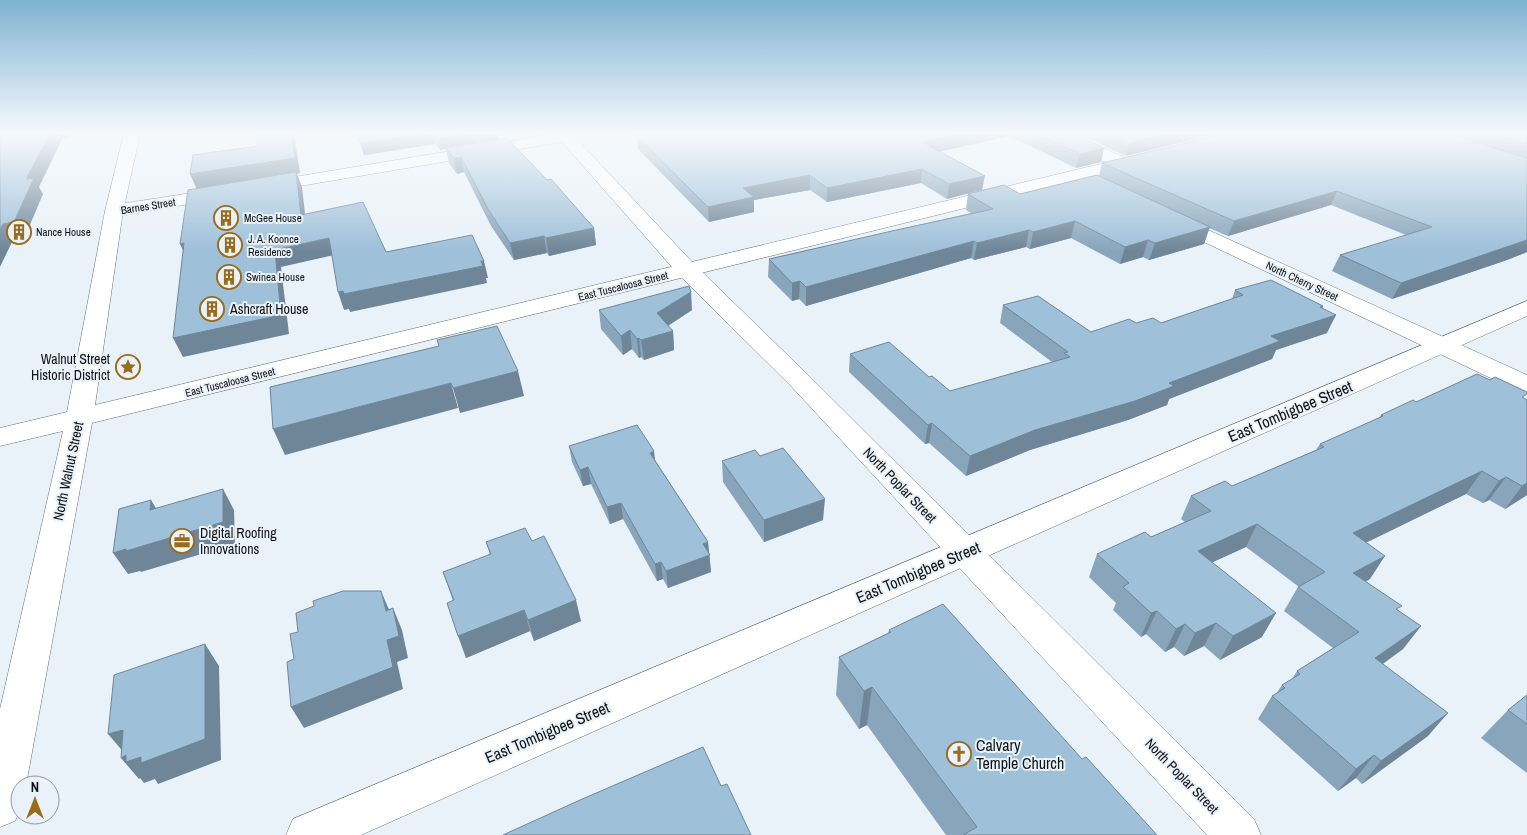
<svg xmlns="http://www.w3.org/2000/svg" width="1527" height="835" font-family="'Archivo Narrow',sans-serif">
  <rect width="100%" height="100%" fill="#e9f2f9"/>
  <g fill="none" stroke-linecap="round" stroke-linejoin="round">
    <defs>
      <path id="street" d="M 553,134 L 572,134 L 695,265 L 808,375 L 1254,819 L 1261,835 L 1207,835 L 790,385 L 679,275 L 562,142 L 264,192 L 258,191 L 255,187 L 258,183 L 264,182 Z
        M 1050,134 L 1072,134 L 1130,160 L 1132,164 L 1130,168 L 1118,168 L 1052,137 Z
        M 224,188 L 230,189 L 233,193 L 230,197 L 114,217 L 107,215 L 105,211 L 107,207 L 114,205 Z
        M 1173,214 L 1527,375 L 1527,393 L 1518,391 L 1166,224 L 1163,220 L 1166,216 Z"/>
      <path id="secondary" d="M 124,134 L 140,134 L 123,211 L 95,405 L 1138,155 L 1144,156 L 1146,160 L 1144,164 L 92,423 L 26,785 L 20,785 L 20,810 L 15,821 L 0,827 L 0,709 L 63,431 L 0,446 L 0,428 L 67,412 L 105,211 Z
        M 1527,301 L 1527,316 L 361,835 L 286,835 L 293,819 Z"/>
    </defs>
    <!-- street casing -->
    <use href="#street" stroke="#676f75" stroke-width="1"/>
    <!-- secondary casing -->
    <use href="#secondary" stroke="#676f75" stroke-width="1"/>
    <!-- street -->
    <use href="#street" fill="#fff" fill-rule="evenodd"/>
    <!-- secondary -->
    <use href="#secondary" fill="#fff" fill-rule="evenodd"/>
  </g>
  <!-- wall -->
  <path fill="#88a5bb" d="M 357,134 L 498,134 L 499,139 L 547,180 L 594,228 L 596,245 L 549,256 L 547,253 L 514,260 L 491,226 L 464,172 L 457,174 L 449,163 L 446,149 L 440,150 L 435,144 L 364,155 Z
    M 645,134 L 1074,134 L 1104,148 L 1101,162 L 1076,168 L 1009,136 L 939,151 L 985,176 L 947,199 L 921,183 L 827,202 L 810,190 L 754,200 L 754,212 L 709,222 L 638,149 L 637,136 Z
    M 1078,134 L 1216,134 L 1126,156 Z
    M 1224,134 L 1527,134 L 1527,252 L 1507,260 L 1392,299 L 1332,271 L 1340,255 L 1406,235 L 1331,205 L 1228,236 L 1209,228 L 1204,244 L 1149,260 L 1143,257 L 1120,264 L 1071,238 L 1030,249 L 1026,247 L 974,260 L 971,258 L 806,306 L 799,299 L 792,301 L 768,277 L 769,259 L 971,213 L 966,210 L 968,194 L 1020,194 L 1099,176 L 1102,163 Z
    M 1235,290 L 1323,306 L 1322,308 L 1327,333 L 1276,350 L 1272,359 L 1169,399 L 1167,405 L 1128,420 L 1030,450 L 966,476 L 929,443 L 925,444 L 849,372 L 850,354 L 929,377 L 950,391 L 1052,362 L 1000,323 L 1003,305 L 1091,332 L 1136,323 L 1161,323 L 1232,299 Z
    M 599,310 L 692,310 L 668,326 L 673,331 L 674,350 L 644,360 L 641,357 L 639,358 L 632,349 L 623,355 L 601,329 Z
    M 1525,399 L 1527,400 L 1527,495 L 1505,509 L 1489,500 L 1483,503 L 1466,494 L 1366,542 L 1370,579 L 1365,582 L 1399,611 L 1421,626 L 1403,649 L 1383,664 L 1428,736 L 1362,784 L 1356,778 L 1338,791 L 1258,719 L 1272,696 L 1276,694 L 1282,685 L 1292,679 L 1297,671 L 1333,648 L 1284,611 L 1298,587 L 1299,587 L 1246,547 L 1212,562 L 1262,637 L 1220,660 L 1204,646 L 1184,656 L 1174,647 L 1165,652 L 1146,634 L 1141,637 L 1113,610 L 1116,603 L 1089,577 L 1097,554 L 1151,537 L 1185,522 L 1181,519 L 1191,496 L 1232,486 L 1316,450 L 1320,444 L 1379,418 L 1381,415 L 1416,402 Z
    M 569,446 L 655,460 L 708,542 L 711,572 L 668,588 L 663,579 L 657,581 L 623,519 L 610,524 L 591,484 L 583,486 L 572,462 Z
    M 760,456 L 823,520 L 764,542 L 723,482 L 722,461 Z
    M 532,541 L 581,621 L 534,641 L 530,631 L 466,658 L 453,601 L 443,572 L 490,555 L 486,542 Z
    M 889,630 L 1082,759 L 1157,835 L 946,835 L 867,725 L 859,729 L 836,695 L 839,657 L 888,633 Z
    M 1527,695 L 1527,773 L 1481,738 L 1508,710 Z"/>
  <!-- shaded-wall -->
  <path fill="#6f8698" d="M 50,134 L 71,134 L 70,138 L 62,139 L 39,187 L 43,194 L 24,239 L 13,240 L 0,267 L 0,229 Z
    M 291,134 L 294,134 L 300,173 L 297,174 L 302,187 L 307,231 L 197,190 L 190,174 Z
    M 421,134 L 433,134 L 435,144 L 364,155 L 360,143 Z
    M 465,134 L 498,134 L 499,141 L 446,148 L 446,149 L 440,150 L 437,139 Z
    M 958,134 L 1009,134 L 1009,136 L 920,156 L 922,142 Z
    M 1164,134 L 1216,134 L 1126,156 L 1129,143 Z
    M 1104,148 L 1101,162 L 1076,168 L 1080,154 Z
    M 461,157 L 464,172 L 457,174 L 454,158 Z
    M 922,169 L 921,183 L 827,202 L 827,188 Z
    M 810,175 L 810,190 L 754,200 L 754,212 L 709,222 L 708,207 L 743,188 Z
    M 985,176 L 982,190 L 947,199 L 949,184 Z
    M 1337,191 L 1331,205 L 1228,236 L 1234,221 Z
    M 1075,221 L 1071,238 L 1030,249 L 1033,232 Z
    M 1210,227 L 1204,244 L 1149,260 L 1155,243 Z
    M 594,228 L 596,245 L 549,256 L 546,238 Z
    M 1029,230 L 1026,247 L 974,260 L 977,243 Z
    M 544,236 L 547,253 L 514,260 L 510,243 Z
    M 329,238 L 334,255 L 281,267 L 289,334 L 183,357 L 173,338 L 275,250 Z
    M 1148,240 L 1143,257 L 1120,264 L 1125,247 Z
    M 1527,240 L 1527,252 L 1507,260 L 1392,299 L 1401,283 Z
    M 974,241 L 971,258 L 806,306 L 806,287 Z
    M 184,243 L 188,261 L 180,244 Z
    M 484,261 L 488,278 L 486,278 L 487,283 L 350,312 L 349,309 L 344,310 L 338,292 Z
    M 800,281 L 799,299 L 792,301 L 792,283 Z
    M 691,292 L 692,310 L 658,332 L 657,313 Z
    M 1323,306 L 1316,321 L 1336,315 L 1327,333 L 1276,350 L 1272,359 L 1169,399 L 1167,405 L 1128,420 L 1030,450 L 966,476 L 970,456 L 1035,430 L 1169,383 L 1271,336 L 1320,307 Z
    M 630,330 L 632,349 L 623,355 L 621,336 Z
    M 673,331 L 674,350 L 644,360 L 641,340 Z
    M 639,338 L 641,357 L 639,358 L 637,339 Z
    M 518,371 L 524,396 L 460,413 L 453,388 Z
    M 451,383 L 458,408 L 285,455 L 273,429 Z
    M 932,423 L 929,443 L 925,444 L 928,425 Z
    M 654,451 L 656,468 L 650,453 Z
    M 588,467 L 591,484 L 583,486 L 580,470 Z
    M 1482,471 L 1466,494 L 1339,556 L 1353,533 Z
    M 1506,477 L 1489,500 L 1483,503 L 1499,481 Z
    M 1527,483 L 1527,495 L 1505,509 L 1522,486 Z
    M 223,489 L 234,510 L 235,544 L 141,572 L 140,571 L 128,574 L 113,553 Z
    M 825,499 L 823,520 L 764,542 L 764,520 Z
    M 151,500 L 164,521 L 150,510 Z
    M 621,503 L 623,519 L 610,524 L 607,507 Z
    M 1257,524 L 1246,547 L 1187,574 L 1198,551 Z
    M 708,542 L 711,572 L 668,588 L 666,571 L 703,544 Z
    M 1385,556 L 1370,579 L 1338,596 L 1353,573 Z
    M 661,562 L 663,579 L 657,581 L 655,564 Z
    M 381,591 L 390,612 L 386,611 Z
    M 576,600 L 581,621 L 534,641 L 528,620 Z
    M 393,608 L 402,630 L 408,658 L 397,662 L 403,689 L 304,728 L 291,707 L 387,640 Z
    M 524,610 L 530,631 L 466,658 L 458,636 Z
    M 1157,611 L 1146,634 L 1141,637 L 1151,613 Z
    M 1276,613 L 1262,637 L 1220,660 L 1233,636 Z
    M 1216,623 L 1204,646 L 1184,656 L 1195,633 Z
    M 1185,624 L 1174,647 L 1165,652 L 1176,629 Z
    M 1421,626 L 1403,649 L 1358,681 L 1375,658 Z
    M 205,644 L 219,666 L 221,760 L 158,784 L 155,779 L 144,783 L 140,778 L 139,779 L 121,758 L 126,755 L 108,734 Z
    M 872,687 L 867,725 L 859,729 L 864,691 Z
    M 1448,713 L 1428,736 L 1362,784 L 1381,761 Z
    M 1374,755 L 1356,778 L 1338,791 L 1356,769 Z"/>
  <!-- building -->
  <path fill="#9ec0d9" stroke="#6f8698" d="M 0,134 L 50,134 L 26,179 L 34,178 L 14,222 L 3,224 L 0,229 Z
    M 256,134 L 291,134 L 295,158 L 190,174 L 193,155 L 258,146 Z
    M 357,134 L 421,134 L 360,143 Z
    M 434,134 L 465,134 L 437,139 Z
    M 645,134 L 958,134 L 922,142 L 985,176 L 949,184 L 922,169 L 827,188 L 810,175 L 743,188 L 754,197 L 708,207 L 637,136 Z
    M 1036,134 L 1074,134 L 1104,148 L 1080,154 Z
    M 1111,134 L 1164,134 L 1129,143 Z
    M 1224,134 L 1449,134 L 1527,158 L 1527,240 L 1401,283 L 1340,255 L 1432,227 L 1337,191 L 1234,221 L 1102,163 Z
    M 1494,134 L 1527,134 L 1527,144 Z
    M 507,138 L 547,180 L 551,179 L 594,228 L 546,238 L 544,236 L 510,243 L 488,209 L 461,157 L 454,158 L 446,148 Z
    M 296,172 L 301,215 L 363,202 L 386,252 L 472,235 L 484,261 L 481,261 L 483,266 L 344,294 L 343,291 L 338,292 L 329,238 L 275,250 L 281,315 L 173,338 L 184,243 L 180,244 L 188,190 Z
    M 1097,175 L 1210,227 L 1155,243 L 1148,240 L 1125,247 L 1075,221 L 1033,232 L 1029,230 L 977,243 L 974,241 L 806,287 L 800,281 L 792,283 L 769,259 L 892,231 L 993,209 L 968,194 L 1004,185 L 1020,194 Z
    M 1271,280 L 1323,306 L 1320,307 L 1336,315 L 1271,336 L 1280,341 L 1169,383 L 1174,386 L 1135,401 L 1035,430 L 970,456 L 932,423 L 928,425 L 850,354 L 889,342 L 929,377 L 932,376 L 950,391 L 1070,357 L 1064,353 L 1068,352 L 1003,305 L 1038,296 L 1091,332 L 1129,319 L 1136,323 L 1153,318 L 1161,323 L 1243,295 L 1235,290 Z
    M 689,286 L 691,292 L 657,313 L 673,331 L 641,340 L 639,338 L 637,339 L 630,330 L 621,336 L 599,310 Z
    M 497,326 L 518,371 L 453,388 L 451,383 L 273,429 L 270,387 L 439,346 L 437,340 Z
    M 1477,374 L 1490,380 L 1495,377 L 1527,392 L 1527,394 L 1522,397 L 1527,400 L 1527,483 L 1522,486 L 1506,477 L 1499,481 L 1482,471 L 1353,533 L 1385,556 L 1353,573 L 1402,606 L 1396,609 L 1421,626 L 1375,658 L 1448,713 L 1381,761 L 1374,755 L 1356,769 L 1272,696 L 1285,688 L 1282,685 L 1300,674 L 1297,671 L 1359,632 L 1298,587 L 1325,572 L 1257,524 L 1198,551 L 1276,613 L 1233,636 L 1216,623 L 1195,633 L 1185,624 L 1176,629 L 1157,611 L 1151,613 L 1123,587 L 1129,583 L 1097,554 L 1145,532 L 1151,537 L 1211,511 L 1191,496 L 1225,481 L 1232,486 L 1324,447 L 1320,444 L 1383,416 L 1381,415 L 1413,400 L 1416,402 Z
    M 637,425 L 654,451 L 650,453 L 708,542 L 703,544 L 710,555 L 666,571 L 661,562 L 655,564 L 621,503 L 607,507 L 588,467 L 580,470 L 569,446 Z
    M 783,448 L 825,499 L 764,520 L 722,461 L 755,450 L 760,456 Z
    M 223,489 L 223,522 L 126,551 L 126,549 L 113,553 L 119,509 L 151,500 L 150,510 Z
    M 525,528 L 532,541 L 544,536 L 576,600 L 528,620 L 524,610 L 458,636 L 447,603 L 454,600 L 443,572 L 491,554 L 486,542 Z
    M 343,591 L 381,591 L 386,611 L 393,608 L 399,636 L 387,640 L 393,667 L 291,707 L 287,662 L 294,659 L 290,634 L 298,632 L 296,613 L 314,606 L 313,601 Z
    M 943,604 L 1082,759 L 1086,757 L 1157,835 L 963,835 L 977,827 L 872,687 L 864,691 L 839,657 L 891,632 L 889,630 Z
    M 205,644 L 205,739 L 141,763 L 141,757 L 126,762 L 126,755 L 121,758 L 123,730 L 108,734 L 114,675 Z
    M 1527,695 L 1527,724 L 1508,710 Z
    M 703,747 L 721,786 L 727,784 L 751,835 L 503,835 L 580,800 Z"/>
  <!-- sky -->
  <linearGradient id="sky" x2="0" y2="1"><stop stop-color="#7eb2d2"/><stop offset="0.53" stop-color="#f5f9fc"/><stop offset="1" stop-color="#f5f9fc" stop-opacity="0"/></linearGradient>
  <rect width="1527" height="251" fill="url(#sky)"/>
  <!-- icons -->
  <defs>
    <symbol id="building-ring" viewBox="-11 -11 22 22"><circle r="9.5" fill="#e9f2f9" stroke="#996b1b" stroke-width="1.5"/><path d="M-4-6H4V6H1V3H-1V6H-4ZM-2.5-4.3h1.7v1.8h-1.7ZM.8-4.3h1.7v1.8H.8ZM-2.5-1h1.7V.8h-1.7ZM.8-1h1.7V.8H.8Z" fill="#996b1b"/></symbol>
    <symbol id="sight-ring" viewBox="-11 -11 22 22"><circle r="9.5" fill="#e9f2f9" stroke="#996b1b" stroke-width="1.5"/><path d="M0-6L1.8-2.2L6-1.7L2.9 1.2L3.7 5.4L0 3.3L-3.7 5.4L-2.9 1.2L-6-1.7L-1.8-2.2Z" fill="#996b1b"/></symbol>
    <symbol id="office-ring" viewBox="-11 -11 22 22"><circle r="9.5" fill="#e9f2f9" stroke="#996b1b" stroke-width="1.5"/><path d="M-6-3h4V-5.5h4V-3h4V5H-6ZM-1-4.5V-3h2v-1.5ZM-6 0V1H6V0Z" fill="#996b1b"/></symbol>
    <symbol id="church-ring" viewBox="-11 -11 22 22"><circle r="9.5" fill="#e9f2f9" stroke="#996b1b" stroke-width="1.5"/><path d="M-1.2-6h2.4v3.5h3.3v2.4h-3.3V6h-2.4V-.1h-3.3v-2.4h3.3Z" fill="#996b1b"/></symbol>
  </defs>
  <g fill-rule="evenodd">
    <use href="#building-ring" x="212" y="204" width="28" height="28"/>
    <use href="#building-ring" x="5" y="218" width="28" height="28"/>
    <use href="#building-ring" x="216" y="231" width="28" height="28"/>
    <use href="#building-ring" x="215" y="263" width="28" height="28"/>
    <use href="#building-ring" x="198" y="295" width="28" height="28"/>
    <use href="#sight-ring" x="114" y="353" width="28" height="28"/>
    <use href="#office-ring" x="168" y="527" width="28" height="28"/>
    <use href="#church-ring" x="945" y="740" width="28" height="28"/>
  </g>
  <g text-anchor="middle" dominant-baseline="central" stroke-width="4" stroke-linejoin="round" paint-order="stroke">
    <!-- far-street labels -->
    <g font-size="11" fill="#101315" stroke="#e9f2f9">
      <text transform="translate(148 206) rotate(-9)">Barnes Street</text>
      <text transform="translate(1302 281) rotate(25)">North Cherry Street</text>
      <text transform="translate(623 286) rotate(-14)">East Tuscaloosa Street</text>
      <text transform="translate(230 382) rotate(-14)">East Tuscaloosa Street</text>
    </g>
    <!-- far-poi labels -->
    <g font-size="11" fill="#101315" stroke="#e9f2f9" text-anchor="start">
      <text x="244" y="218">McGee House</text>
      <text x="36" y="232">Nance House</text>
      <text x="248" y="239">J. A. Koonce<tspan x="248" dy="13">Residence</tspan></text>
      <text x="246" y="277">Swinea House</text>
    </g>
    <!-- poi labels -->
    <g font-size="14" fill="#101315" stroke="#e9f2f9" text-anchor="start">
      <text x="230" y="309">Ashcraft House</text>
      <text x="110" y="359" text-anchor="end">Walnut Street<tspan x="110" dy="16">Historic District</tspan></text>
      <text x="200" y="533">Digital Roofing<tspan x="200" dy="16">Innovations</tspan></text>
    </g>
    <!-- street labels -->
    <g font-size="14" fill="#101315" stroke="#e9f2f9">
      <text transform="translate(68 471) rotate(-78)">North Walnut Street</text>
      <text transform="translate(900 485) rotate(46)">North Poplar Street</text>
      <text transform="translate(1182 776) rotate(46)">North Poplar Street</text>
    </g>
    <!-- near-street labels -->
    <g font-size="16" fill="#101315" stroke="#e9f2f9">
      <text transform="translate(1290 411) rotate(-23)">East Tombigbee Street</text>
      <text transform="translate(918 572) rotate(-23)">East Tombigbee Street</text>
      <text transform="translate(547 732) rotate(-23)">East Tombigbee Street</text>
    </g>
    <!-- near-poi labels -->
    <g font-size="16" fill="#101315" stroke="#e9f2f9" text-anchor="start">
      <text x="976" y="745">Calvary<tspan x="976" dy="18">Temple Church</tspan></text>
    </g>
  </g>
  <!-- north arrow -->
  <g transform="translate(35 800)"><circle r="24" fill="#e9f2f9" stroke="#92999e"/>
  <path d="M0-4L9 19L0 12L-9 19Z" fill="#996b1b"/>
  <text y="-8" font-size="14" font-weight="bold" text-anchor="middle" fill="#101315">N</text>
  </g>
</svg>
